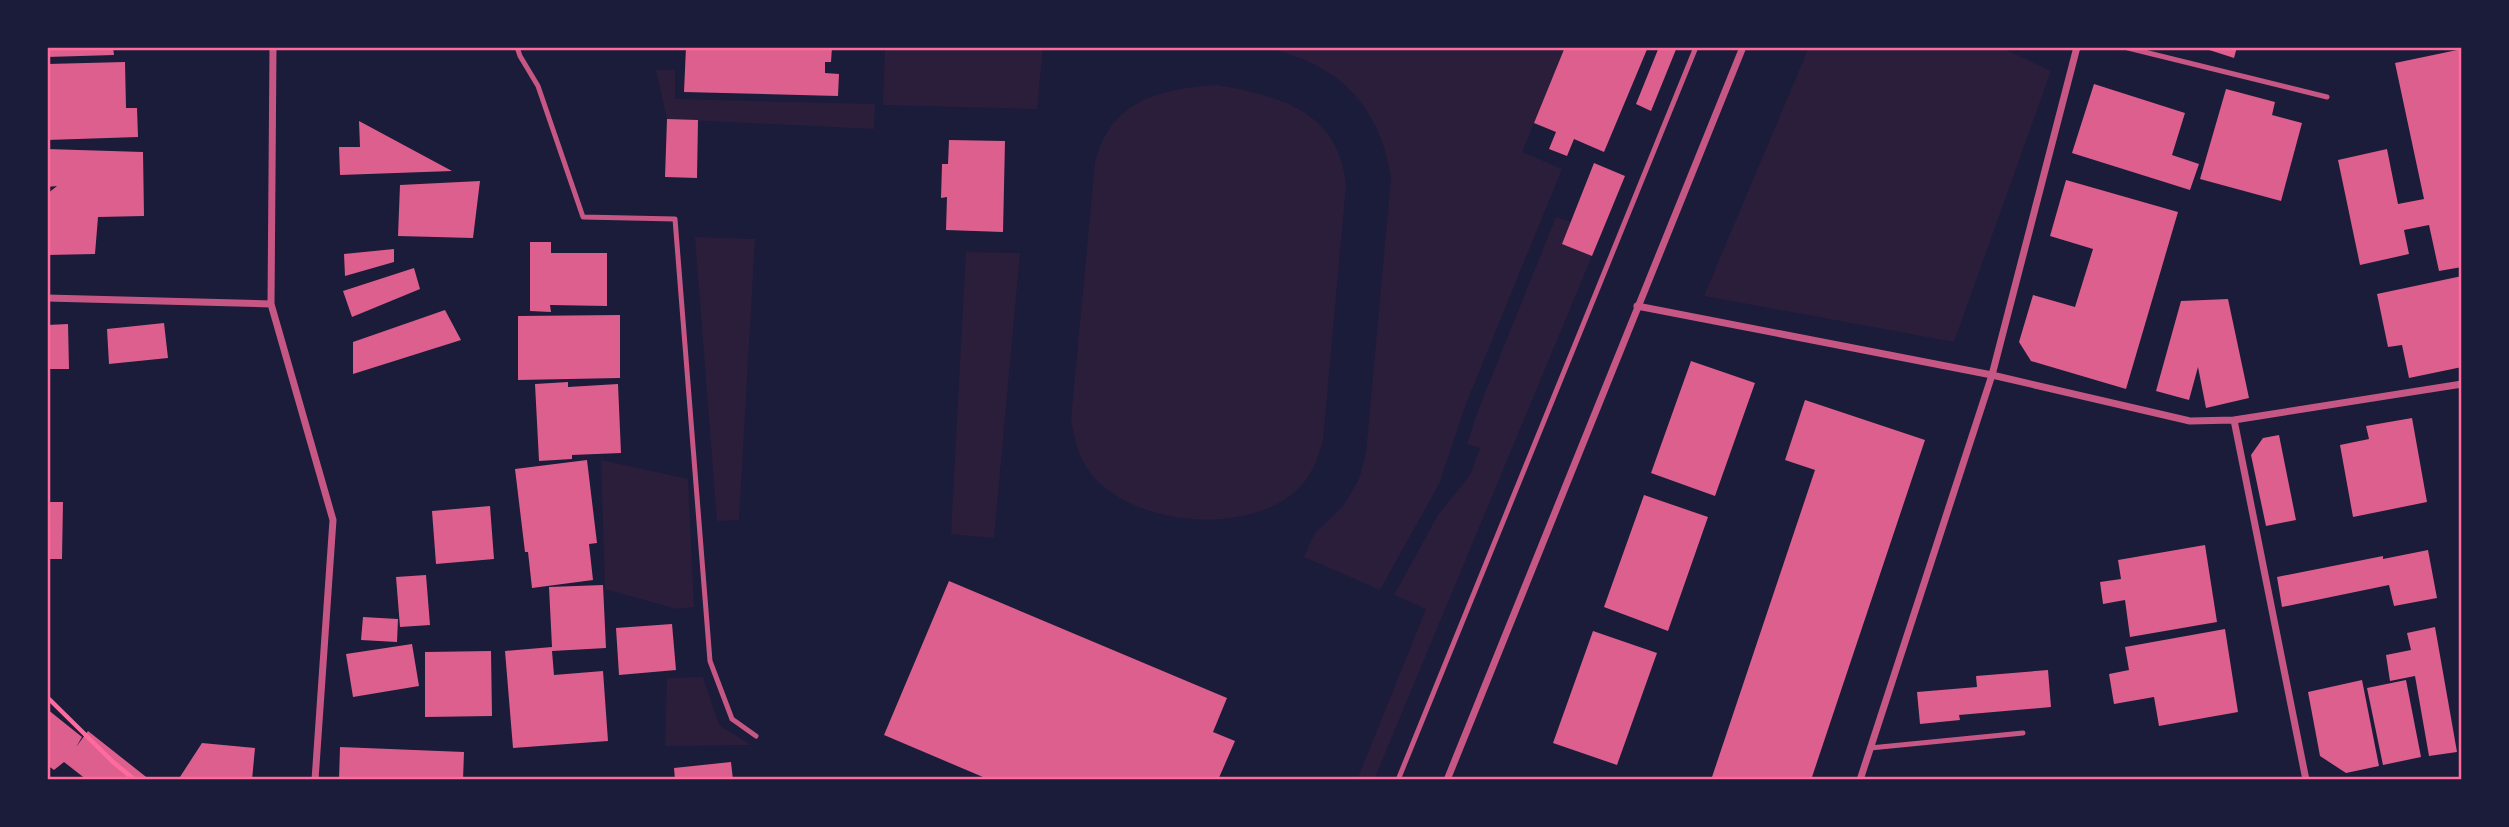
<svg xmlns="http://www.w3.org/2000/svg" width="2509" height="827" font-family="'Fira Sans Condensed',sans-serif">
  <rect width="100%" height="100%" fill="#1b1b3a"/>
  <!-- green -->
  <path fill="#2a1e3b" d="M 885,47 L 1043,47 L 1037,109 L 883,105 Z
    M 1262,47 L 1565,48 L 1522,152 L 1562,169 L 1466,404 L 1439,484 L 1380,590 L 1304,557 L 1314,534 L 1344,505 L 1359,479 L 1366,453 L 1391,179 C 1381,105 1336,61 1262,47 Z
    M 1809,47 L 2000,47 L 2051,71 L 1954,342 L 1704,296 Z
    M 656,70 L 675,70 L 675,99 L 875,104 L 874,129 L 667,119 Z
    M 1217,85 C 1280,96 1339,111 1346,185 L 1323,441 C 1317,462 1309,482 1291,495 C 1239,535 1133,525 1091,474 C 1079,459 1074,438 1071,419 L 1095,163 C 1110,100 1160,89 1217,85 Z
    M 1556,217 L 1571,222 L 1592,256 L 1374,780 L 1357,780 L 1426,609 L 1394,595 L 1438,515 L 1470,475 L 1480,448 L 1467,444 L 1479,408 Z
    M 695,237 L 755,239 L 739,520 L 717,521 Z
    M 966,252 L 1020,253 L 994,538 L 951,534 Z
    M 601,460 L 688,479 L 694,607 L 676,609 L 605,589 Z
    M 703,677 L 719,725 L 751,745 L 665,746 L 667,678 Z"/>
  <!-- building -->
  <path fill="#dd5f8e" d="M 47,47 L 113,47 L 114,55 L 47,57 Z
    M 686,47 L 832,47 L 831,62 L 825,62 L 825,73 L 839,74 L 838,96 L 684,92 Z
    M 1565,47 L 1648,47 L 1604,152 L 1574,139 L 1567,156 L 1549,149 L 1556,132 L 1534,123 Z
    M 1659,47 L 1677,47 L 1651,111 L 1636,104 Z
    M 2200,47 L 2237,47 L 2234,58 Z
    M 2462,49 L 2462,267 L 2439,271 L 2429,225 L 2404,230 L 2409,254 L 2360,265 L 2338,160 L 2387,149 L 2398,204 L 2424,199 L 2395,63 Z
    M 125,62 L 126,108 L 137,108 L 138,137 L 47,140 L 47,64 Z
    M 2094,84 L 2185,113 L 2172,155 L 2199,164 L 2190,190 L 2072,153 Z
    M 2226,89 L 2275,102 L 2272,115 L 2302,123 L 2281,201 L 2200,179 Z
    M 667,119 L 698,120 L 697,178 L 665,177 Z
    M 359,121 L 452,171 L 340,175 L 339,147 L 360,147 Z
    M 949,140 L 1005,141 L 1003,232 L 946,230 L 947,197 L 941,198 L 942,164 L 948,164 Z
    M 47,149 L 143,152 L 144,216 L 98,217 L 95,254 L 47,255 L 47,194 L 57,186 L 47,187 Z
    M 1594,163 L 1625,176 L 1592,256 L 1562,244 Z
    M 2066,180 L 2178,212 L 2126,389 L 2031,361 L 2019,342 L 2033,295 L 2075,307 L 2093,249 L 2050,236 Z
    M 480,181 L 473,238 L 398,236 L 400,185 Z
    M 530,242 L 551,242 L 551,253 L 607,253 L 607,306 L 550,305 L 551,312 L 530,311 Z
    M 394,249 L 394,262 L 345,276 L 344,254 Z
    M 414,268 L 420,289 L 352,317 L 343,291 Z
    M 2462,276 L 2462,367 L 2409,378 L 2402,345 L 2388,347 L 2377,294 Z
    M 2228,299 L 2249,398 L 2206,408 L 2198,367 L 2189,400 L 2156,391 L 2181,301 Z
    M 445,310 L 461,340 L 353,374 L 353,342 Z
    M 620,315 L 620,378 L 518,380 L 518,316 Z
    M 164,323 L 168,358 L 109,364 L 107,329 Z
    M 68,324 L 69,369 L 47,369 L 47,325 Z
    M 1691,361 L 1755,383 L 1715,496 L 1651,473 Z
    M 568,382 L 568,387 L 618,384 L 621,453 L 572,455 L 572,459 L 539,461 L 535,384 Z
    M 1805,400 L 1925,440 L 1811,780 L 1711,780 L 1815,470 L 1785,460 Z
    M 2412,418 L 2427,502 L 2353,517 L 2340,445 L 2369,439 L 2366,426 Z
    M 2279,435 L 2296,520 L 2266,526 L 2251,455 L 2263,438 Z
    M 587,460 L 597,543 L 589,544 L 593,580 L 532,588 L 528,552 L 525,552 L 515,469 Z
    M 1644,495 L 1708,517 L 1668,631 L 1604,607 Z
    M 47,502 L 63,502 L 62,559 L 47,559 Z
    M 490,506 L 494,559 L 436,564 L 432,511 Z
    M 2205,545 L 2217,622 L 2130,637 L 2125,600 L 2103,604 L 2100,582 L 2121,579 L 2118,560 Z
    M 2428,550 L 2437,598 L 2394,606 L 2389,585 L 2282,607 L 2277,577 L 2383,556 L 2383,559 Z
    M 426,575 L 430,625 L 400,627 L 396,577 Z
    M 949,581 L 1227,698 L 1213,732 L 1235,741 L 1218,780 L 990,780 L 884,735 Z
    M 603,585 L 606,648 L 552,651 L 554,675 L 603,671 L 608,741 L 513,748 L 505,651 L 552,647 L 549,587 Z
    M 363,617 L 398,619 L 397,642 L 361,640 Z
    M 672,624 L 676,670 L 619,675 L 616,628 Z
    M 2435,627 L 2457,752 L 2429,756 L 2415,676 L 2390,681 L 2386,655 L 2411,650 L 2407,633 Z
    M 2225,629 L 2238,712 L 2159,726 L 2154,697 L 2114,704 L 2109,674 L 2129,670 L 2125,647 Z
    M 1593,631 L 1657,653 L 1617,765 L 1553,743 Z
    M 412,644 L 419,686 L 353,697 L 346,654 Z
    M 491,651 L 492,716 L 425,717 L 425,652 Z
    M 2048,670 L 2051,707 L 1959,715 L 1960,720 L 1920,724 L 1917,692 L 1977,687 L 1976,676 Z
    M 2362,680 L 2379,766 L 2346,773 L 2320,756 L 2308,692 Z
    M 2406,680 L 2421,757 L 2383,765 L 2367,688 Z
    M 47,709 L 82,737 L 76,747 L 88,731 L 150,780 L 87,780 L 64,762 L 54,770 L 47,765 Z
    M 202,743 L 255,748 L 252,780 L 178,780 Z
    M 340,747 L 464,752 L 463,780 L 339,780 Z
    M 731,762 L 733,780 L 675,780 L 674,768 Z"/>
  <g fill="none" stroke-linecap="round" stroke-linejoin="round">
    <!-- path -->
    <path stroke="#ff6b9d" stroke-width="4.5" d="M 47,697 L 113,762 L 135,780"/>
    <!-- service -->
    <path stroke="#c65784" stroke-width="5" d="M 517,47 L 520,56 L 538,86 L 583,217 L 675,219 L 710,661 L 732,719 L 756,736
      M 2124,47 L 2327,97
      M 1870,748 L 2023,733
      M 1398,780 L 1696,47"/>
    <!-- minor -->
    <path stroke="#c65784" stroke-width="7" d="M 273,47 L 271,304 L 333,520 L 315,780
      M 47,298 L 271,304
      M 1637,306 L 1992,375 L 2190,421 L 2234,420 L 2462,384
      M 2234,420 L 2306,780
      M 1447,780 L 1743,47
      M 1860,780 L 1992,375 L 2077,47"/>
  </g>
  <!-- border -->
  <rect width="2509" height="827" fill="none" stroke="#1b1b3a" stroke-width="98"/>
  <rect x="49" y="49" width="2411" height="729" fill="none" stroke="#ff6b9d" stroke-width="2.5"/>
</svg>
